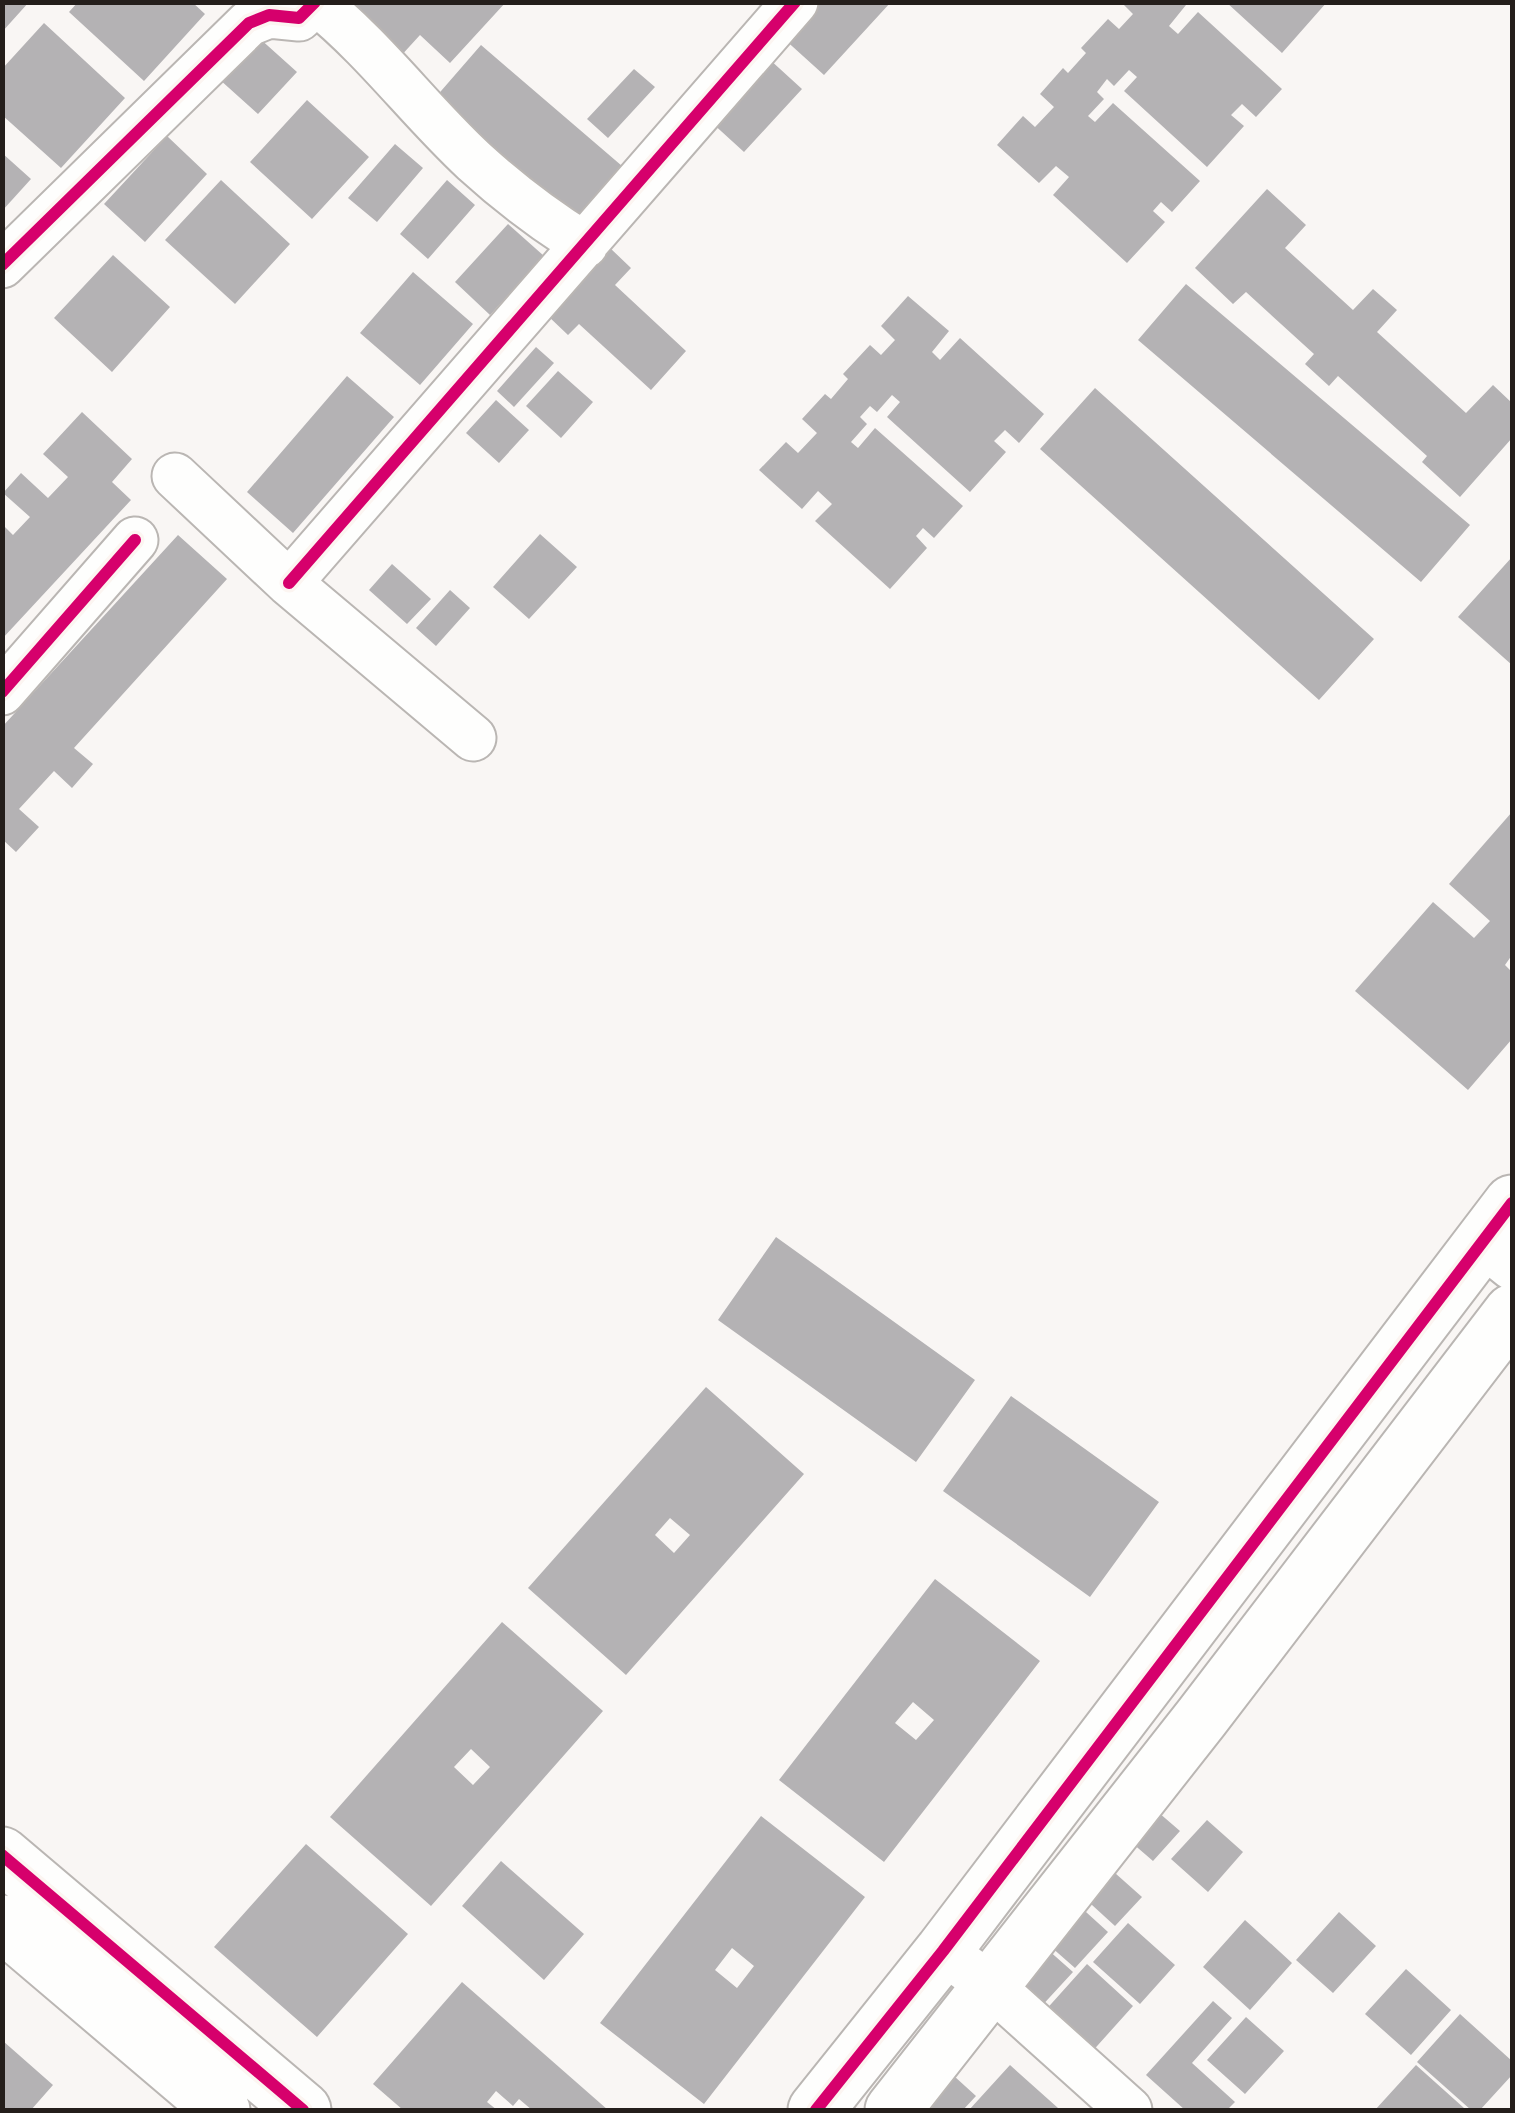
<svg xmlns="http://www.w3.org/2000/svg" width="1515" height="2113" font-family="'Source Sans 3',sans-serif">
  <rect width="100%" height="100%" fill="#f9f6f4"/>
  <!-- building -->
  <path fill="#b4b2b4" fill-rule="evenodd" d="M 2,2 L 29,2 L 2,32 Z
    M 78,2 L 192,2 L 205,14 L 144,81 L 69,12 Z
    M 358,2 L 506,2 L 450,63 L 420,35 L 399,58 L 349,12 Z
    M 814,2 L 891,2 L 824,75 L 782,37 Z
    M 1121,2 L 1184,2 L 1186,5 L 1169,26 L 1178,34 L 1198,12 L 1282,89 L 1256,117 L 1242,104 L 1231,115 L 1244,126 L 1207,167 L 1124,91 L 1137,77 L 1129,70 L 1114,86 L 1107,79 L 1097,92 L 1104,99 L 1088,116 L 1095,122 L 1113,103 L 1200,181 L 1172,212 L 1161,202 L 1153,211 L 1165,222 L 1127,263 L 1053,195 L 1069,177 L 1056,166 L 1039,183 L 997,145 L 1023,116 L 1035,127 L 1054,107 L 1040,94 L 1063,68 L 1068,73 L 1086,53 L 1081,48 L 1108,19 L 1119,29 L 1133,14 Z
    M 1226,2 L 1327,2 L 1282,53 Z
    M 44,23 L 125,98 L 61,168 L 2,115 L 2,69 Z
    M 258,37 L 297,72 L 258,114 L 219,79 Z
    M 481,45 L 622,166 L 569,226 L 428,106 Z
    M 768,58 L 802,89 L 744,152 L 710,121 Z
    M 634,69 L 655,87 L 608,138 L 587,119 Z
    M 307,100 L 369,157 L 312,219 L 250,162 Z
    M 167,136 L 207,174 L 145,242 L 104,204 Z
    M 395,144 L 423,168 L 377,222 L 348,198 Z
    M 2,153 L 31,179 L 2,211 Z
    M 221,180 L 290,244 L 235,304 L 165,240 Z
    M 447,180 L 475,205 L 428,259 L 400,234 Z
    M 1267,189 L 1306,225 L 1285,248 L 1353,310 L 1373,289 L 1397,310 L 1377,332 L 1466,413 L 1493,385 L 1512,403 L 1512,438 L 1460,497 L 1422,462 L 1427,456 L 1338,376 L 1329,386 L 1305,364 L 1314,354 L 1246,292 L 1233,304 L 1195,268 Z
    M 508,224 L 544,256 L 490,315 L 455,282 Z
    M 609,247 L 631,268 L 615,285 L 686,351 L 651,390 L 579,324 L 568,335 L 547,315 Z
    M 113,255 L 170,307 L 112,372 L 54,318 Z
    M 413,272 L 473,324 L 420,385 L 360,333 Z
    M 1186,284 L 1470,525 L 1421,582 L 1138,340 Z
    M 908,296 L 949,331 L 932,352 L 940,360 L 960,338 L 1044,414 L 1019,443 L 1005,430 L 994,441 L 1006,452 L 970,492 L 887,417 L 900,402 L 892,395 L 877,412 L 870,406 L 860,417 L 867,424 L 851,442 L 858,448 L 875,428 L 963,506 L 934,538 L 923,528 L 916,536 L 927,548 L 890,589 L 815,521 L 832,504 L 818,491 L 802,509 L 759,470 L 786,442 L 798,453 L 817,433 L 802,419 L 825,394 L 831,399 L 848,379 L 843,374 L 870,345 L 881,355 L 895,340 L 881,326 Z
    M 536,347 L 554,363 L 514,407 L 497,391 Z
    M 558,371 L 593,402 L 561,438 L 526,406 Z
    M 347,376 L 394,417 L 293,533 L 247,492 Z
    M 1095,388 L 1374,639 L 1319,700 L 1040,449 Z
    M 496,400 L 529,430 L 499,463 L 466,433 Z
    M 82,412 L 132,459 L 112,482 L 131,500 L 2,639 L 2,524 L 13,535 L 30,517 L 3,493 L 21,473 L 48,498 L 68,477 L 43,454 Z
    M 540,534 L 577,567 L 529,619 L 493,587 Z
    M 178,535 L 227,579 L 74,748 L 93,764 L 72,788 L 54,771 L 19,809 L 39,827 L 16,852 L 2,839 L 2,727 Z
    M 1512,557 L 1512,665 L 1458,617 Z
    M 392,564 L 431,599 L 407,624 L 369,590 Z
    M 450,590 L 470,608 L 436,646 L 416,628 Z
    M 1512,812 L 1512,955 L 1505,965 L 1512,972 L 1512,1039 L 1468,1090 L 1355,991 L 1433,902 L 1474,938 L 1490,921 L 1449,884 Z
    M 776,1237 L 975,1380 L 916,1462 L 718,1320 Z
    M 706,1387 L 804,1474 L 626,1675 L 528,1588 ZM 670,1518 L 690,1535 L 674,1553 L 655,1535 Z
    M 1011,1396 L 1159,1502 L 1090,1597 L 943,1491 Z
    M 935,1579 L 1040,1661 L 884,1862 L 779,1780 ZM 913,1702 L 934,1720 L 916,1740 L 895,1723 Z
    M 502,1622 L 603,1711 L 431,1906 L 330,1817 ZM 471,1749 L 490,1767 L 473,1785 L 454,1767 Z
    M 1151,1806 L 1180,1831 L 1153,1861 L 1124,1836 Z
    M 761,1816 L 865,1897 L 704,2104 L 600,2023 ZM 732,1948 L 754,1966 L 737,1988 L 715,1970 Z
    M 1207,1820 L 1243,1852 L 1208,1892 L 1171,1859 Z
    M 306,1844 L 408,1934 L 317,2037 L 214,1947 Z
    M 501,1861 L 584,1934 L 544,1980 L 462,1906 Z
    M 1106,1865 L 1142,1897 L 1115,1926 L 1080,1894 Z
    M 1075,1902 L 1108,1932 L 1075,1968 L 1042,1939 Z
    M 1339,1912 L 1376,1946 L 1333,1993 L 1296,1960 Z
    M 1245,1920 L 1292,1963 L 1250,2010 L 1203,1967 Z
    M 1128,1923 L 1175,1965 L 1140,2004 L 1093,1962 Z
    M 1038,1941 L 1073,1972 L 1038,2010 L 1004,1980 Z
    M 1087,1964 L 1133,2006 L 1089,2055 L 1043,2013 Z
    M 1406,1969 L 1451,2010 L 1411,2055 L 1365,2014 Z
    M 462,1982 L 608,2110 L 532,2110 L 519,2099 L 513,2106 L 496,2091 L 487,2102 L 497,2110 L 403,2110 L 373,2084 Z
    M 1213,2001 L 1232,2018 L 1192,2063 L 1235,2102 L 1227,2110 L 1185,2110 L 1146,2075 Z
    M 1460,2014 L 1512,2061 L 1512,2075 L 1480,2110 L 1471,2110 L 1417,2062 Z
    M 1246,2017 L 1284,2051 L 1245,2094 L 1207,2060 Z
    M 3,2041 L 53,2085 L 31,2110 L 5,2110 L 3,2108 Z
    M 1010,2065 L 1058,2108 L 1056,2110 L 969,2110 Z
    M 1416,2065 L 1464,2108 L 1461,2110 L 1375,2110 Z
    M 943,2066 L 976,2096 L 963,2110 L 921,2110 Z"/>
  <g fill="none" stroke-linecap="round" stroke-linejoin="round">
    <defs>
      <path id="minor" d="M 316,2 C 375,49 419,110 474,161 C 508,192 546,221 585,245
        M 2,265 L 249,23 L 269,15 L 299,18 L 315,2
        M 175,476 L 289,583 L 473,738
        M 289,583 L 795,2
        M 2,692 L 135,540
        M 1482,1243 L 1512,1267
        M 943,1951 L 991,1986 L 1129,2110"/>
      <path id="tertiary" d="M 2,1855 L 303,2110
        M 2,1923 L 222,2110
        M 816,2110 L 943,1951 L 1512,1203
        M 893,2110 L 1202,1717 L 1512,1312"/>
    </defs>
    <!-- minor casing -->
    <use href="#minor" stroke="#bab6b3" stroke-width="49"/>
    <!-- tertiary casing -->
    <use href="#tertiary" stroke="#bab6b3" stroke-width="59"/>
    <!-- minor -->
    <use href="#minor" stroke="#fefefd" stroke-width="45"/>
    <!-- tertiary -->
    <use href="#tertiary" stroke="#fefefd" stroke-width="55"/>
    <defs>
      <path id="cycleway" d="M 2,265 L 249,23 L 269,15 L 299,18 L 315,2
        M 289,583 L 795,2
        M 2,692 L 135,540
        M 2,1855 L 303,2110
        M 816,2110 L 943,1951 L 1512,1203"/>
    </defs>
    <!-- cycleway casing -->
    <use href="#cycleway" stroke="#fcf5f1" stroke-width="19"/>
    <!-- cycleway -->
    <use href="#cycleway" stroke="#d6006c" stroke-width="12"/>
  </g>
  <!-- border -->
  <rect width="1515" height="2113" fill="none" stroke="#241e1b" stroke-width="10"/>
</svg>
